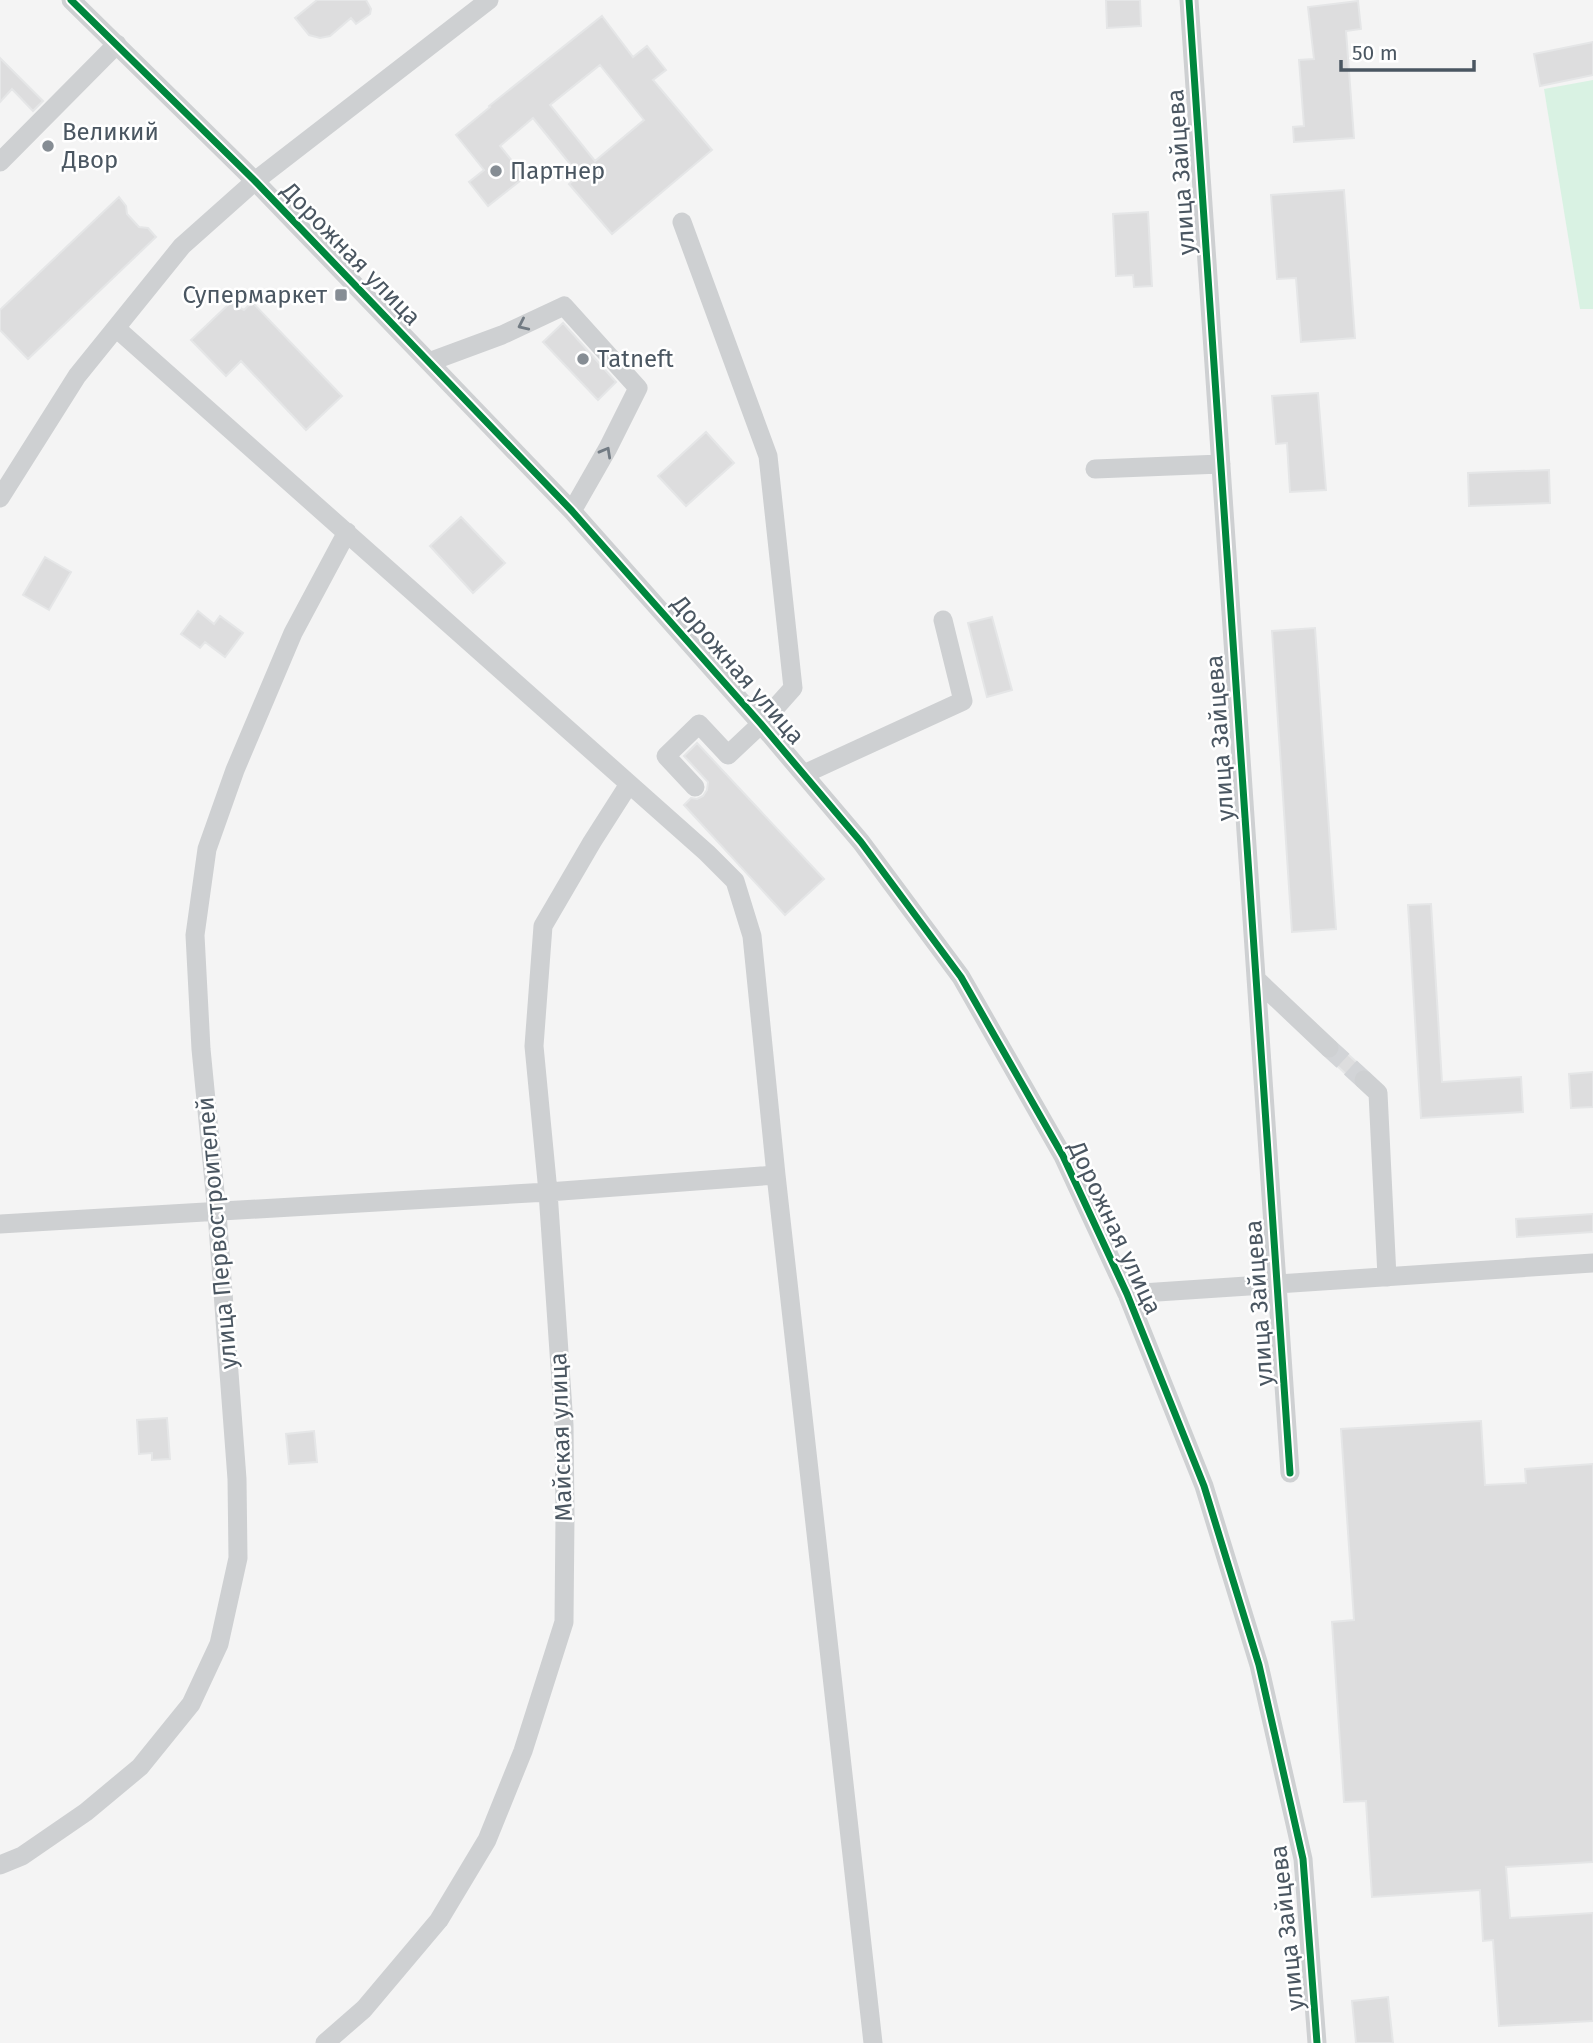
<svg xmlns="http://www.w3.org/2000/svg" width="1593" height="2043" font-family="'Fira Sans',sans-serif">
  <rect width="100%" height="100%" fill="#f4f4f4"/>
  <!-- grass -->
  <path fill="#d9f2e3" d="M 1593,80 L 1593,309 L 1580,309 L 1544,89 Z"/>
  <!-- building -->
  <path fill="#ddddde" stroke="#e5e6e7" stroke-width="2" fill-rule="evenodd" d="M 317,0 L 366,0 L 371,9 L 370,14 L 356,24 L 351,18 L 330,36 L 320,38 L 309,35 L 295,18 Z
    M 1106,0 L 1140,0 L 1141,26 L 1107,28 Z
    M 1358,1 L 1361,29 L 1346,31 L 1354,138 L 1294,142 L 1293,127 L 1304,126 L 1299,60 L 1314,59 L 1308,7 Z
    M 602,16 L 633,57 L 647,46 L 666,70 L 653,80 L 712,150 L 612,234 L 569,184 L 579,175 L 533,118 L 500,146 L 525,177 L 488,206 L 469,182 L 484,170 L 456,135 L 490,107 L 489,106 ZM 600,65 L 644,120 L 595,161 L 550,105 Z
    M 1593,42 L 1593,75 L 1540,86 L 1534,54 Z
    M 0,58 L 43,101 L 33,111 L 12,89 L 0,102 Z
    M 1344,190 L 1355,338 L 1301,342 L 1296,278 L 1277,279 L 1271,195 Z
    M 119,197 L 126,206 L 127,214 L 139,227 L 148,228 L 156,237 L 28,359 L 0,330 L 0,310 Z
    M 1148,212 L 1152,286 L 1134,287 L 1133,275 L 1116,276 L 1113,214 Z
    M 252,302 L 342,396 L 306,430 L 241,361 L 226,376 L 191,340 L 230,303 L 244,310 Z
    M 563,323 L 616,382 L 598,400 L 543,342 Z
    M 1318,393 L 1326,490 L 1290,492 L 1287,443 L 1276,444 L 1272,396 Z
    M 706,432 L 734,463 L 686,506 L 658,476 Z
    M 1549,470 L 1550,503 L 1469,506 L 1468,473 Z
    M 461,517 L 505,563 L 473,593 L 430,546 Z
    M 45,557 L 71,572 L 49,610 L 23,595 Z
    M 198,611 L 214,624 L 220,616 L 243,633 L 225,657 L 205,642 L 200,648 L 181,634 Z
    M 992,617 L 1012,690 L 987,697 L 968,623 Z
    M 1315,628 L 1336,929 L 1292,932 L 1272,631 Z
    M 697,743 L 824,879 L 785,915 L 684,805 L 691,798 L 697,799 L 703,796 L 707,790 L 708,782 L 684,756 Z
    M 1431,904 L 1442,1082 L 1521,1077 L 1523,1112 L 1421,1118 L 1408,905 Z
    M 1341,1048 L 1363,1068 L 1356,1071 L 1352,1080 L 1331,1060 L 1338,1056 Z
    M 1593,1072 L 1593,1107 L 1571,1108 L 1569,1074 Z
    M 1593,1214 L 1593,1232 L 1517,1237 L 1516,1219 Z
    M 167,1418 L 170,1459 L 152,1460 L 152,1453 L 139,1454 L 137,1420 Z
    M 1481,1421 L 1485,1485 L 1526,1483 L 1525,1469 L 1593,1464 L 1593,1862 L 1506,1867 L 1510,1918 L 1593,1913 L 1593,2021 L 1499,2026 L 1493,1940 L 1483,1941 L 1480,1890 L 1372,1897 L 1366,1801 L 1344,1802 L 1332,1622 L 1354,1620 L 1341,1429 Z
    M 314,1431 L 317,1462 L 289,1464 L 286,1434 Z
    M 1388,1997 L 1393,2043 L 1356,2043 L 1352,2001 Z"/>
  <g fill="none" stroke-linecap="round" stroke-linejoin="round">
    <!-- minor-tunnel -->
    <path stroke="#d2d4d7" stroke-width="19" stroke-dasharray="19 10" stroke-linecap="butt" d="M 1329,1048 L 1364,1080"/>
    <!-- minor -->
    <path stroke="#ced0d2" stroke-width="19" d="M 71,0 L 255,181 L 572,511 L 761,724 L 861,842 L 961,977 L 1063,1156 L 1127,1294 L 1204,1486 L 1259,1665 L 1303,1859 L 1317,2043
      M 1189,0 L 1290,1473
      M 0,162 L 117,44
      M 682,222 L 768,456 L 793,688 L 761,724 L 728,755 L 699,724 L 666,756 L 695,787
      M 116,328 L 707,853 L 735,881 L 752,936 L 776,1175 L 873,2043
      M 429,362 L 502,335 L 564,306 L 638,388 L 608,448 L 572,511
      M 1095,469 L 1221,464
      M 0,498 L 77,376 L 182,246 L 255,181 L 489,0
      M 804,774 L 963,701 L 943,620
      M 1256,979 L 1329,1048
      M 1364,1080 L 1378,1093 L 1387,1277
      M 0,1224 L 548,1192 L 776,1175
      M 1127,1294 L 1593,1263
      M 0,1865 L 22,1856 L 86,1812 L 140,1767 L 191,1704 L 219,1644 L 238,1558 L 237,1479 L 217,1213 L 201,1049 L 195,935 L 207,849 L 235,770 L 293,633 L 347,532
      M 325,2043 L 364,2009 L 439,1920 L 487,1840 L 523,1751 L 564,1622 L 565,1516 L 564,1425 L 548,1192 L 534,1046 L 543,926 L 592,842 L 629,784"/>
    <defs>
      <path id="cycleway" d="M 71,0 L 255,181 L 572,511 L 761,724 L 861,842 L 961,977 L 1063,1156 L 1127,1294 L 1204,1486 L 1259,1665 L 1303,1859 L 1317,2043
        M 1189,0 L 1290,1473"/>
    </defs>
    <!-- cycleway casing -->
    <use href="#cycleway" stroke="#fff" stroke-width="11"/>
    <!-- cycleway -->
    <use href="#cycleway" stroke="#00873e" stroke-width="7"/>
  </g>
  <!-- one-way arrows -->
  <defs><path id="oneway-chevron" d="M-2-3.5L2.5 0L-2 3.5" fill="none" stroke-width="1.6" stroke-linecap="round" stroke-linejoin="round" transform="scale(1.75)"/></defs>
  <g stroke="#727b83">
    <use href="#oneway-chevron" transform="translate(523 325) rotate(155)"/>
    <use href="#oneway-chevron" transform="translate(606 452) rotate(-61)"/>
  </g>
  <!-- markers -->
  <g fill="#868d94" stroke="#fff" stroke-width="2.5">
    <circle cx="48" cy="146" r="7"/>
    <circle cx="496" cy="171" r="7"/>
    <rect x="334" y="288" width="14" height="14" rx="3.5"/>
    <circle cx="583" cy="359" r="7"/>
  </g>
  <g text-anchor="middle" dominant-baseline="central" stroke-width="5" stroke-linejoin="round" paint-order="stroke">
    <!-- poi labels -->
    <g font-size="24" fill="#4a5661" stroke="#fff" text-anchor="start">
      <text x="62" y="132">Великий<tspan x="62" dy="28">Двор</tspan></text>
      <text x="510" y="171">Партнер</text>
      <text x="327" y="295" text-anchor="end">Супермаркет</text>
      <text x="597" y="359">Tatneft</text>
    </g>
    <!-- street labels -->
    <g font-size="24" fill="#4a5661" stroke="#fff">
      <text transform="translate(1181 172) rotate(-94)">улица Зайцева</text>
      <text transform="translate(351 254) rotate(46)">Дорожная улица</text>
      <text transform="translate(738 670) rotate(49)">Дорожная улица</text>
      <text transform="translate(1220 738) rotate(-94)">улица Зайцева</text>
      <text transform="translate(1115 1228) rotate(65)">Дорожная улица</text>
      <text transform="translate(217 1233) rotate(-95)">улица Первостроителей</text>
      <text transform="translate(1259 1303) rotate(-94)">улица Зайцева</text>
      <text transform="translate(561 1437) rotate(-92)">Майская улица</text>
      <text transform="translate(1287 1928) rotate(-96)">улица Зайцева</text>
    </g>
  </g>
  <!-- scale -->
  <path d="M1341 60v10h133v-10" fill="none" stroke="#4a5661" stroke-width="3.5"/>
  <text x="1352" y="60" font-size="21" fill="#4a5661" stroke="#ffffff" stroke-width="5" paint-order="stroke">50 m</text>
</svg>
